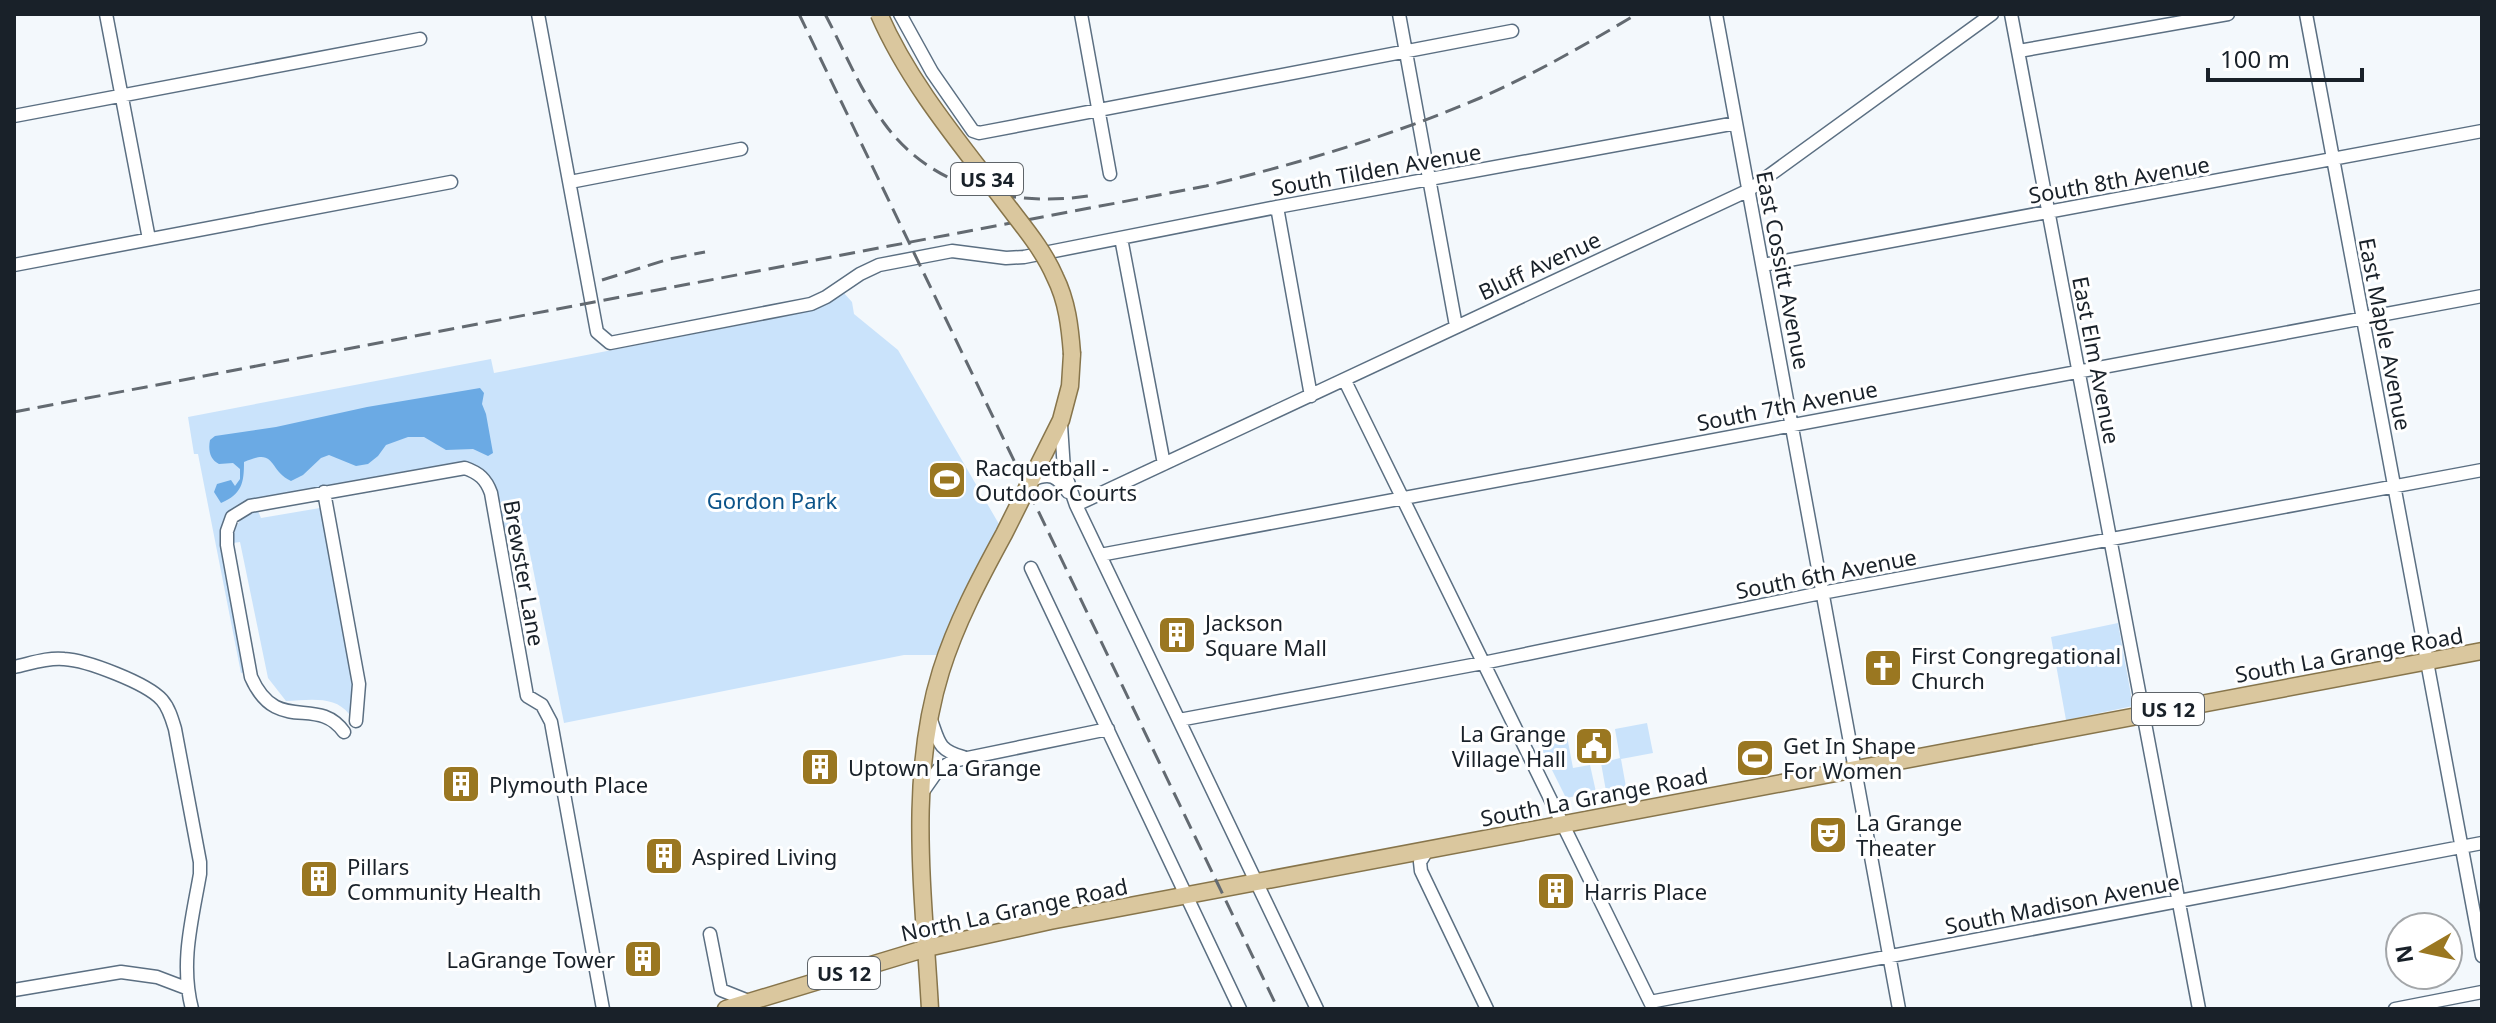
<svg xmlns="http://www.w3.org/2000/svg" width="2496" height="1023" font-family="'Noto Sans',sans-serif">
  <rect width="100%" height="100%" fill="#f3f8fc"/>
  <!-- green -->
  <path fill="#cae3fb" d="M 843,292 L 852,302 L 854,314 L 898,350 L 1003,531 L 945,655 L 904,655 L 564,723 L 526,534 L 505,537 C 500,512 501,471 470,464 C 464,462 456,464 450,464 L 252,501 C 236,512 221,519 220,539 L 245,672 L 241,673 L 198,454 L 194,454 L 188,417 L 491,359 L 494,373 L 792,315 L 816,308 Z
    M 320,508 L 353,683 L 354,702 L 349,714 C 335,695 308,700 286,701 L 268,678 L 240,542 L 233,543 C 234,526 240,515 258,511 L 261,518 Z
    M 2118,623 L 2133,706 L 2066,720 L 2051,637 Z
    M 1647,723 L 1653,753 L 1621,759 L 1626,787 L 1606,791 L 1601,763 L 1620,758 L 1615,729 Z
    M 1566,731 L 1573,768 L 1590,765 L 1596,792 L 1566,798 L 1535,736 Z"/>
  <!-- water -->
  <path fill="#6baae4" d="M 480,388 L 484,393 L 482,404 L 486,414 L 493,453 L 488,456 L 473,449 L 446,450 L 424,437 L 408,437 L 386,445 L 378,456 L 368,464 L 356,466 L 329,455 L 321,458 L 303,475 L 291,481 C 267,469 277,447 244,462 C 244,483 242,494 221,503 L 214,492 L 217,484 L 231,480 L 235,486 L 240,479 L 240,469 L 233,463 L 219,464 C 210,460 208,450 210,440 L 215,436 L 276,427 L 367,407 Z"/>
  <g fill="none" stroke-linecap="round" stroke-linejoin="round">
    <defs>
      <path id="minor" d="M 106,14 L 149,239
        M 538,14 L 597,332 L 610,343 L 811,304 L 826,297 L 860,274 L 879,265 L 952,251 L 1006,258 L 1024,257 L 1277,207 L 1736,123
        M 900,14 L 932,72 L 973,131 L 979,133 L 1512,31
        M 1081,14 L 1110,174
        M 1399,14 L 1456,326
        M 1716,14 L 1899,1009
        M 2011,14 L 2199,1009
        M 2306,14 L 2482,956
        M 2019,51 L 2228,14
        M 14,116 L 420,39
        M 570,182 L 741,149
        M 1277,207 L 1311,396
        M 1121,238 L 1164,464
        M 14,265 L 451,182
        M 1763,265 L 2482,131
        M 1345,381 L 1652,1006
        M 1061,425 L 1064,470 L 1076,505 L 1317,1009
        M 1032,480 C 1050,472 1057,476 1068,492
        M 324,492 L 359,684 L 356,721
        M 1076,505 L 1749,190 L 1992,14
        M 1100,555 L 2482,296
        M 1031,568 L 1240,1009
        M 14,667 C 29,664 48,657 64,659 C 86,660 147,683 162,700 C 169,708 172,719 175,729 L 200,862 L 200,874 C 192,920 180,963 192,1009
        M 931,720 C 939,742 938,750 963,757
        M 1179,720 L 1483,663 L 1811,595 L 2482,470
        M 344,732 C 317,694 277,736 251,677 L 227,545 L 227,531 L 232,517 L 250,506 L 465,468 C 479,473 486,479 491,493 L 527,696 L 542,705 L 551,722 L 603,1009
        M 924,790 L 938,770 L 953,761 L 1108,729
        M 1428,849 L 1420,862 L 1421,871 L 1487,1009
        M 710,934 L 721,990 L 751,1002
        M 14,990 L 121,972 L 157,977 L 186,988
        M 1650,1002 L 2482,843
        M 2395,1009 L 2482,992"/>
      <path id="major" d="M 726,1009 L 927,948 L 1050,921 L 2482,651
        M 930,1009 C 924,898 907,780 941,671 C 956,623 980,578 1004,534 C 1023,496 1042,458 1061,420 L 1070,386 L 1072,354"/>
    </defs>
    <!-- minor casing -->
    <use href="#minor" stroke="#5b6f82" stroke-width="15"/>
    <!-- major casing -->
    <use href="#major" stroke="#87754b" stroke-width="19"/>
    <!-- minor -->
    <use href="#minor" stroke="#fff" stroke-width="12"/>
    <!-- major -->
    <use href="#major" stroke="#dac79e" stroke-width="16"/>
    <!-- rail -->
    <path stroke="#636a71" stroke-width="3" stroke-dasharray="16 8" stroke-linecap="butt" d="M 799,14 L 1278,1009
      M 825,14 C 844,50 860,90 884,123 C 933,191 1017,208 1095,195
      M 602,280 L 669,259 L 705,252
      M 14,412 L 1206,186 C 1300,163 1391,136 1480,98 C 1535,74 1586,44 1637,14"/>
    <defs>
      <path id="major-bridge" d="M 879,14 C 909,83 959,142 1004,201 C 1022,225 1043,249 1055,277 C 1067,301 1070,327 1072,354"/>
    </defs>
    <!-- major-bridge casing -->
    <use href="#major-bridge" stroke="#87754b" stroke-width="19" stroke-linecap="butt"/>
    <!-- major-bridge -->
    <use href="#major-bridge" stroke="#dac79e" stroke-width="16"/>
  </g>
  <!-- icons -->
  <defs>
    <symbol id="stadium-square" viewBox="-11 -11 22 22"><rect x="-9" y="-9" width="18" height="18" rx="4" fill="#9a7721" stroke="#fff"/><path d="M0-5a6.5 5 0 1 0 0 10a6.5 5 0 1 0 0-10ZM-3.5-1.8h7v3.6h-7Z" fill="#fff"/></symbol>
    <symbol id="building-square" viewBox="-11 -11 22 22"><rect x="-9" y="-9" width="18" height="18" rx="4" fill="#9a7721" stroke="#fff"/><path d="M-4-6H4V6H1V3H-1V6H-4ZM-2.5-4.3h1.7v1.8h-1.7ZM.8-4.3h1.7v1.8H.8ZM-2.5-1h1.7V.8h-1.7ZM.8-1h1.7V.8H.8Z" fill="#fff"/></symbol>
    <symbol id="church-square" viewBox="-11 -11 22 22"><rect x="-9" y="-9" width="18" height="18" rx="4" fill="#9a7721" stroke="#fff"/><path d="M-1.2-6h2.4v3.5h3.3v2.4h-3.3V6h-2.4V-.1h-3.3v-2.4h3.3Z" fill="#fff"/></symbol>
    <symbol id="civic-square" viewBox="-11 -11 22 22"><rect x="-9" y="-9" width="18" height="18" rx="4" fill="#9a7721" stroke="#fff"/><path d="M-.6-6.5H3V-4.5H.6V-3L4-1V1h2V6H-6V1h2V-1L-.6-3ZM-1.2 2.5V6h2.4V2.5Z" fill="#fff"/></symbol>
    <symbol id="theatre-square" viewBox="-11 -11 22 22"><rect x="-9" y="-9" width="18" height="18" rx="4" fill="#9a7721" stroke="#fff"/><path d="M-5-5.5Q0-4 5-5.5V0Q5 5 0 6Q-5 5-5 0ZM-3.3-2.5H-1v1.5H-3.3ZM1-2.5H3.3v1.5H1ZM-2.8 1Q0 5.5 2.8 1Z" fill="#fff"/></symbol>
  </defs>
  <g fill-rule="evenodd">
    <use href="#stadium-square" x="925" y="458" width="44" height="44"/>
    <use href="#building-square" x="1155" y="613" width="44" height="44"/>
    <use href="#church-square" x="1861" y="646" width="44" height="44"/>
    <use href="#civic-square" x="1572" y="724" width="44" height="44"/>
    <use href="#stadium-square" x="1733" y="736" width="44" height="44"/>
    <use href="#building-square" x="798" y="745" width="44" height="44"/>
    <use href="#building-square" x="439" y="762" width="44" height="44"/>
    <use href="#theatre-square" x="1806" y="813" width="44" height="44"/>
    <use href="#building-square" x="642" y="834" width="44" height="44"/>
    <use href="#building-square" x="297" y="857" width="44" height="44"/>
    <use href="#building-square" x="1534" y="869" width="44" height="44"/>
    <use href="#building-square" x="621" y="937" width="44" height="44"/>
  </g>
  <g text-anchor="middle" dominant-baseline="central" stroke-width="6" stroke-linejoin="round" paint-order="stroke">
    <!-- shield labels -->
    <g fill="#fff" stroke="#5e6469" stroke-width="2">
      <rect x="951" y="163" width="72" height="32" rx="6"/>
      <rect x="2132" y="693" width="72" height="32" rx="6"/>
      <rect x="808" y="957" width="72" height="32" rx="6"/>
    </g>
    <g font-size="20" font-weight="bold" fill="#192129">
      <text x="987" y="179">US 34</text>
      <text x="2168" y="709">US 12</text>
      <text x="844" y="973">US 12</text>
    </g>
    <!-- street labels -->
    <g font-size="22" fill="#192129" stroke="#fff">
      <text transform="translate(1376 169) rotate(-10)">South Tilden Avenue</text>
      <text transform="translate(2119 179) rotate(-10)">South 8th Avenue</text>
      <text transform="translate(1539 265) rotate(-25)">Bluff Avenue</text>
      <text transform="translate(1784 270) rotate(79)">East Cossitt Avenue</text>
      <text transform="translate(2386 334) rotate(79)">East Maple Avenue</text>
      <text transform="translate(2097 360) rotate(79)">East Elm Avenue</text>
      <text transform="translate(1787 405) rotate(-11)">South 7th Avenue</text>
      <text transform="translate(525 573) rotate(80)">Brewster Lane</text>
      <text transform="translate(1826 573) rotate(-11)">South 6th Avenue</text>
      <text transform="translate(2349 654) rotate(-10)">South La Grange Road</text>
      <text transform="translate(1594 796) rotate(-11)">South La Grange Road</text>
      <text transform="translate(2062 903) rotate(-11)">South Madison Avenue</text>
      <text transform="translate(1014 909) rotate(-12)">North La Grange Road</text>
    </g>
    <!-- poi labels -->
    <g font-size="22" fill="#192129" stroke="#fff" text-anchor="start">
      <text x="975" y="467">Racquetball -<tspan x="975" dy="25">Outdoor Courts</tspan></text>
      <text x="1205" y="622">Jackson<tspan x="1205" dy="25">Square Mall</tspan></text>
      <text x="1911" y="655">First Congregational<tspan x="1911" dy="25">Church</tspan></text>
      <text x="1566" y="733" text-anchor="end">La Grange<tspan x="1566" dy="25">Village Hall</tspan></text>
      <text x="1783" y="745">Get In Shape<tspan x="1783" dy="25">For Women</tspan></text>
      <text x="848" y="767">Uptown La Grange</text>
      <text x="489" y="784">Plymouth Place</text>
      <text x="1856" y="822">La Grange<tspan x="1856" dy="25">Theater</tspan></text>
      <text x="692" y="856">Aspired Living</text>
      <text x="347" y="866">Pillars<tspan x="347" dy="25">Community Health</tspan></text>
      <text x="1584" y="891">Harris Place</text>
      <text x="615" y="959" text-anchor="end">LaGrange Tower</text>
    </g>
    <!-- park labels -->
    <g font-size="22" fill="#0b5389" stroke="#fff">
      <text x="772" y="500">Gordon Park</text>
    </g>
  </g>
  <!-- border -->
  <rect width="2496" height="1023" fill="none" stroke="#192129" stroke-width="32"/>
  <!-- north arrow -->
  <g transform="translate(2424 951) rotate(261)"><circle r="38" fill="#ffffff" stroke="#a3a6a9" stroke-width="2"/>
  <path d="M0-6L14 30L0 20L-14 30Z" fill="#9a7721"/>
  <text y="-12" font-size="22" font-weight="bold" text-anchor="middle" fill="#192129">N</text>
  </g>
  <!-- scale -->
  <path d="M2208 68v12h154v-12" fill="none" stroke="#192129" stroke-width="4"/>
  <text x="2220" y="68" font-size="24" fill="#192129" stroke="#ffffff" stroke-width="6" paint-order="stroke">100 m</text>
</svg>
